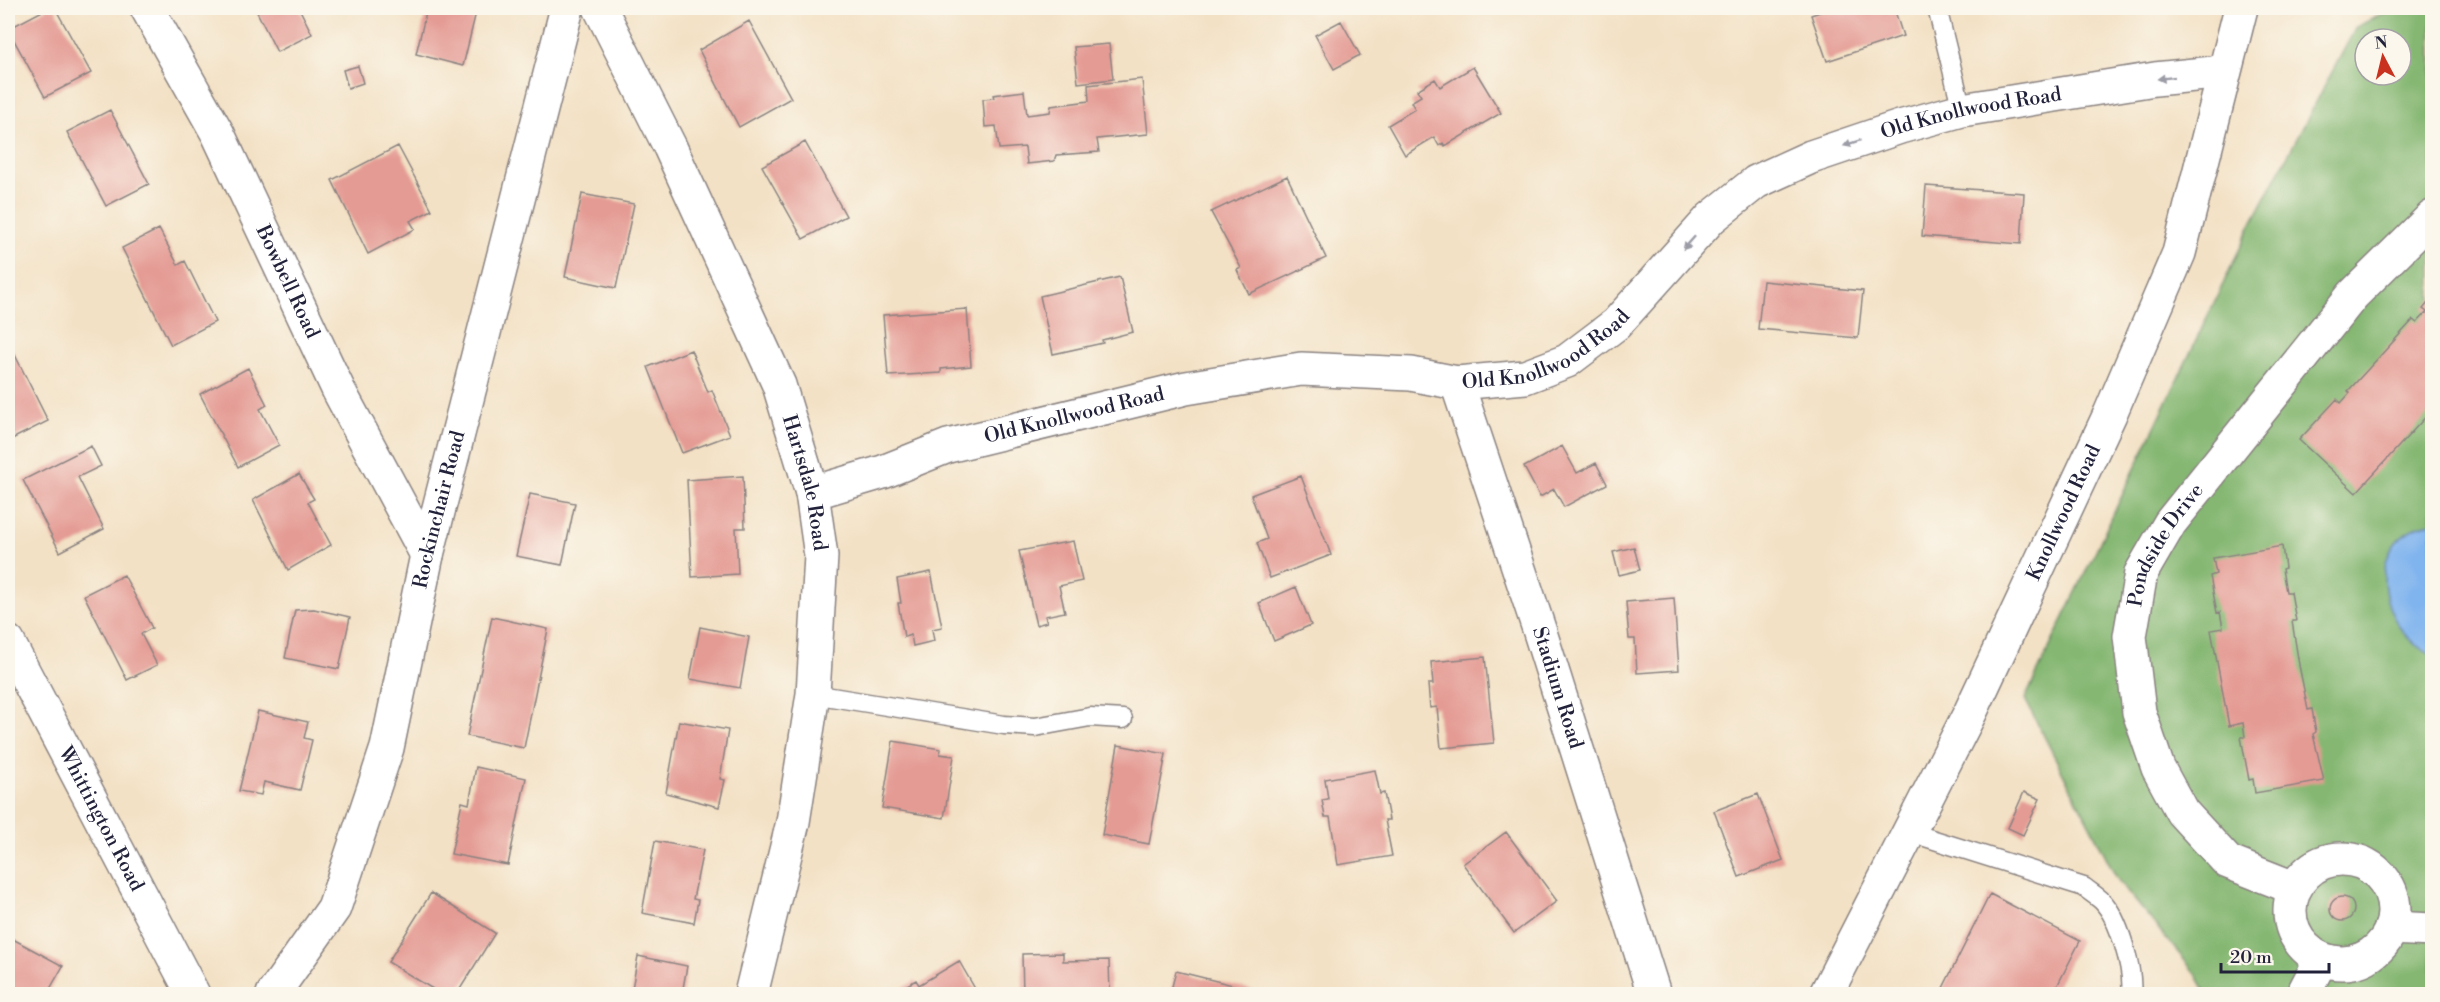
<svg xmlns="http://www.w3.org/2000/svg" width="2440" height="1002" font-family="'Libre Bodoni',serif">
  <rect width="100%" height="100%" fill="#fbf7ec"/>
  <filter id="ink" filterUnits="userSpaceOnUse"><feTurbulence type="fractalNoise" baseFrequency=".0167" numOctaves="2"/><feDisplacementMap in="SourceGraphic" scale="12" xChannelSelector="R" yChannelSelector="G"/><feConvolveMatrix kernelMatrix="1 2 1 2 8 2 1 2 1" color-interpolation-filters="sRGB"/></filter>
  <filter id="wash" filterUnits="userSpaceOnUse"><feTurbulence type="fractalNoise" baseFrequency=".008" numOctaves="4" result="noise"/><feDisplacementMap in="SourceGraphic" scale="24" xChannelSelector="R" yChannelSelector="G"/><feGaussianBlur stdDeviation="1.35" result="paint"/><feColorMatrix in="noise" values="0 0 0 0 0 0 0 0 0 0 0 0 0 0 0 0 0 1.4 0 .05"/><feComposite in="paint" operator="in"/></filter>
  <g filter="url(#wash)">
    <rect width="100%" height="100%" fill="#f3e1c5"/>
    <!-- forest -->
    <path fill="#85b772" stroke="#546c56" stroke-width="1.5" fill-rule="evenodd" d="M 2394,8 L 2432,8 L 2432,994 L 2207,994 L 2196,974 L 2118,880 L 2025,699 L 2253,221 L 2356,27 ZM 2365,39 L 2401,39 L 2401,75 L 2365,75 Z"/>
    <!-- water -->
    <path fill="#80b4ee" stroke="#516b94" stroke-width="1.5" d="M 2432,523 L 2432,655 C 2377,631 2360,535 2432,523 Z"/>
    <g id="blocks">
      <!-- building -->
      <path fill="#e49b94" d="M 48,8 L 55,8 L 91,73 L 45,97 L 8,29 Z
        M 255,8 L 299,8 L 312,34 L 277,52 Z
        M 427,8 L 477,8 L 463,66 L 416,54 Z
        M 1832,8 L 1894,8 L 1903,36 L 1827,61 L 1811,15 Z
        M 749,21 L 791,98 L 739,127 L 699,50 Z
        M 1341,21 L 1360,55 L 1334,69 L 1315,35 Z
        M 1109,44 L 1113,79 L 1078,83 L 1074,47 Z
        M 358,66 L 363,83 L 348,88 L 343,70 Z
        M 1473,67 L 1501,113 L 1445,146 L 1443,143 L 1439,146 L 1434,137 L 1405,155 L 1388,125 L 1415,109 L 1411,102 L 1421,96 L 1417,90 L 1435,79 L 1440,87 Z
        M 1142,79 L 1148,134 L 1097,139 L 1099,152 L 1056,155 L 1054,161 L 1027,164 L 1025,147 L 999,149 L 996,126 L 985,127 L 983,99 L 994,98 L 993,95 L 1024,91 L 1027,115 L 1050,112 L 1051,106 L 1089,101 L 1088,85 Z
        M 110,110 L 149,184 L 106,206 L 67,132 Z
        M 805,142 L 846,216 L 803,239 L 762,166 Z
        M 398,146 L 432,210 L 410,221 L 415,229 L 368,254 L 332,180 Z
        M 1287,176 L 1326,258 L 1249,294 L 1237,270 L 1241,268 L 1211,212 Z
        M 1926,186 L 2024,193 L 2021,244 L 1922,236 Z
        M 582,194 L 634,204 L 616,288 L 565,277 Z
        M 159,229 L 178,265 L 185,261 L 215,322 L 171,345 L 122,248 Z
        M 1120,277 L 1133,332 L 1102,340 L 1103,343 L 1053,354 L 1040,296 Z
        M 1763,281 L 1863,291 L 1858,338 L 1758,329 Z
        M 2432,298 L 2432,410 L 2356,493 L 2299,440 L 2337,399 L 2341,403 L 2350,393 L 2348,391 L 2413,320 L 2417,323 L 2427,312 L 2423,309 Z
        M 967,309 L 971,366 L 941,369 L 941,373 L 888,376 L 883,315 Z
        M 12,349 L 48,421 L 8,441 L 8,351 Z
        M 691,350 L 708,392 L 712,390 L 730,435 L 682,453 L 648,367 Z
        M 248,368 L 267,405 L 260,409 L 279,445 L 238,467 L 200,394 Z
        M 91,446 L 101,466 L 78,477 L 104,529 L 60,552 L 23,480 Z
        M 1562,446 L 1577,473 L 1596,463 L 1607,484 L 1564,507 L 1554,489 L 1540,497 L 1524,467 Z
        M 299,474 L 314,499 L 308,502 L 331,545 L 288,570 L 253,500 Z
        M 743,476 L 745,528 L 736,528 L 738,574 L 692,577 L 687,480 Z
        M 1301,476 L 1331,555 L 1270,578 L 1257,543 L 1267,539 L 1251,495 Z
        M 530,494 L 575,503 L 562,565 L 516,556 Z
        M 1073,541 L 1082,581 L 1059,586 L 1065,612 L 1045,616 L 1047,622 L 1036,625 L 1019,551 Z
        M 2282,546 L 2285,568 L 2282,569 L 2286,592 L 2291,592 L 2296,621 L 2292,621 L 2299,665 L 2308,710 L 2312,709 L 2316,732 L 2313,734 L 2324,781 L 2255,793 L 2253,779 L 2249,780 L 2241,737 L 2245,737 L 2243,723 L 2229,726 L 2211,630 L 2223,628 L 2220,612 L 2217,613 L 2210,576 L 2216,574 L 2213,558 Z
        M 1634,547 L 1640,570 L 1619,575 L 1613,552 Z
        M 931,572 L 942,627 L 932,629 L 934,641 L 913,646 L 911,635 L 904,637 L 898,603 L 901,603 L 897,579 Z
        M 124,575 L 152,628 L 141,634 L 157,665 L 127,680 L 84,595 Z
        M 1296,587 L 1311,625 L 1274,641 L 1259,603 Z
        M 1674,598 L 1679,670 L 1637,673 L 1635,639 L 1629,639 L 1626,602 Z
        M 314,609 L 350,617 L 339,669 L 285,658 L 295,610 Z
        M 492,617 L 548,629 L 524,748 L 467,736 Z
        M 700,627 L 749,637 L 740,688 L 690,679 Z
        M 1485,657 L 1494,743 L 1441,748 L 1437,707 L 1430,708 L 1428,684 L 1433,684 L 1431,662 Z
        M 258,711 L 308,722 L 304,738 L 312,740 L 300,790 L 264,782 L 261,795 L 239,791 Z
        M 679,721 L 728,730 L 720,779 L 725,780 L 719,807 L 666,793 Z
        M 893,741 L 941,749 L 940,754 L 954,756 L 944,818 L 882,808 Z
        M 1118,745 L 1166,754 L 1149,844 L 1102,835 Z
        M 476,767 L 526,778 L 508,865 L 451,854 L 462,802 L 469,804 Z
        M 1375,770 L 1380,794 L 1384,793 L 1389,820 L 1385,820 L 1392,856 L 1338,865 L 1330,817 L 1325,817 L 1322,800 L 1328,799 L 1325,779 Z
        M 2024,792 L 2040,799 L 2023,835 L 2008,828 Z
        M 1758,794 L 1783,860 L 1739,877 L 1714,811 Z
        M 1506,832 L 1557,901 L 1514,933 L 1463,864 Z
        M 655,841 L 703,850 L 693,899 L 698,900 L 694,923 L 642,913 Z
        M 431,893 L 495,933 L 457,994 L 441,994 L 388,962 Z
        M 1990,894 L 2080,941 L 2053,994 L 1940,994 Z
        M2330 909a12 12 0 1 1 24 0a12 12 0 1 1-24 0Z
        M 11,938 L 63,966 L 47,994 L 8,994 L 8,944 Z
        M 1063,953 L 1063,961 L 1109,960 L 1110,994 L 1023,994 L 1022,954 Z
        M 638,956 L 687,966 L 682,994 L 631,994 Z
        M 959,961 L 978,994 L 891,994 L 916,980 L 919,985 Z
        M 1176,971 L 1261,992 L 1260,994 L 1170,994 Z"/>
    </g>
  </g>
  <g filter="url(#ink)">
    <use href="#blocks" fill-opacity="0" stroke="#8a8280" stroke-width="1.5"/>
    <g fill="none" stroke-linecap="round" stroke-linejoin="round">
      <defs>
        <path id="service" d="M 1937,8 L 1962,110
          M 813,694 L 1004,725 L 1035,727 L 1090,717 L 1123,719
          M 1909,832 L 2084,887 C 2090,892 2097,896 2102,901 C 2119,918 2134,971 2131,994"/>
        <g id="minor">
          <path id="s1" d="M 147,8 L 218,134 L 339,391 L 427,555"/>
          <path id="s2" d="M 8,642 L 193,994"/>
          <circle cx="2342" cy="911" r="52"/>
          <path id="s3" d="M 2294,888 L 2228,862 L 2182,812 L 2158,768 L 2139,712 L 2130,636 L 2141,573 L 2170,523 L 2353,295 L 2432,217"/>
          <path d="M 2391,928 L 2432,930"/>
          <path id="s4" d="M 273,994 L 334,908 L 387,748 L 427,555 L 567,8"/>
          <path d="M 2303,994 L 2321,960"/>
        </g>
        <g id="tertiary">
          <path id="s5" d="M 600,8 L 670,147 L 779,385 L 812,493 L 821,556 L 813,694 L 793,822 L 751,994"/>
          <path id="s6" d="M 1457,383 L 1539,629 L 1654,994"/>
          <path id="s7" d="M 812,493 L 883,472 L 948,446 L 1186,388 L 1301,369 L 1411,374 L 1457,383 L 1525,377 L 1567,361 L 1616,324 L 1711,218 L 1756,182 L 1811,157 L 1900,127 L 1962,110 L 2155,79 L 2224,72"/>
        </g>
        <g id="secondary">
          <path id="s8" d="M 1826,994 L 1971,711 L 2110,414 L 2179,253 L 2241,8"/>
        </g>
      </defs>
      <!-- service casing -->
      <use href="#service" stroke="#8a8280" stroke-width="21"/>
      <!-- minor casing -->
      <use href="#minor" stroke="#8a8280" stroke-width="36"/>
      <!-- tertiary casing -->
      <use href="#tertiary" stroke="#8a8280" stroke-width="36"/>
      <!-- secondary casing -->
      <use href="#secondary" stroke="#8a8280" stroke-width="36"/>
      <!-- service -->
      <use href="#service" stroke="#fff" stroke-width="18"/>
      <!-- minor -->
      <use href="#minor" stroke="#fff" stroke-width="33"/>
      <!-- tertiary -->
      <use href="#tertiary" stroke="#fff" stroke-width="33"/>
      <!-- secondary -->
      <use href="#secondary" stroke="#fff" stroke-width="33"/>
    </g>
    <!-- one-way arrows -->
    <defs><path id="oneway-solid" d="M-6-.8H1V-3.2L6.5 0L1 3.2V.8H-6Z" transform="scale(1.5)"/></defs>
    <g fill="#9c9ca7">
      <use href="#oneway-solid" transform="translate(2166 78) rotate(174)"/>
      <use href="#oneway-solid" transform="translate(1852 143) rotate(161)"/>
      <use href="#oneway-solid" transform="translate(1689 243) rotate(132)"/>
    </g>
  </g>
  <g text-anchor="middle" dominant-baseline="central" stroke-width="4.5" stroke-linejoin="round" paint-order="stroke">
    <!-- street labels -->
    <g font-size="20" fill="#22223b" stroke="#fbf7ec">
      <text stroke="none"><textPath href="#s7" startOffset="1264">Old Knollwood Road</textPath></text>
      <text stroke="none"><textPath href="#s1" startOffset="308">Bowbell Road</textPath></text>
      <text stroke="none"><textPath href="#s7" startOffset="760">Old Knollwood Road</textPath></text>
      <text stroke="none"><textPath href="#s7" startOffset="274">Old Knollwood Road</textPath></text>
      <text stroke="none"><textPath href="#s5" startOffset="519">Hartsdale Road</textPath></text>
      <text stroke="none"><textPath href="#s4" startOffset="518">Rockinchair Road</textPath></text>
      <text stroke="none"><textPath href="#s8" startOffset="537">Knollwood Road</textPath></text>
      <text stroke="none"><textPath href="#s3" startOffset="424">Pondside Drive</textPath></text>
      <text stroke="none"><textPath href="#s6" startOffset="321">Stadium Road</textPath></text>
      <text stroke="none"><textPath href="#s2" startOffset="200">Whittington Road</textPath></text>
    </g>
  </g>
  <!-- margin -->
  <rect width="2440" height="1002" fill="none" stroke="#fbf7ec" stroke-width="30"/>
  <!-- north arrow -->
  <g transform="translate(2383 57) rotate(353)"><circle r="28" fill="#fbf7ec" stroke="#a4a2a5" stroke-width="1.5"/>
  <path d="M0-4.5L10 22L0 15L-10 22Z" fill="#c8321e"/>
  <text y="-9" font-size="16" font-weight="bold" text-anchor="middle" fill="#22223b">N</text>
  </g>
  <!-- scale -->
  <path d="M2221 963v9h108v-9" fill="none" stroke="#22223b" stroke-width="3"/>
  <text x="2230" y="963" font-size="18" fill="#22223b" stroke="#fbf7ec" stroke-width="4.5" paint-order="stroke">20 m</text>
</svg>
